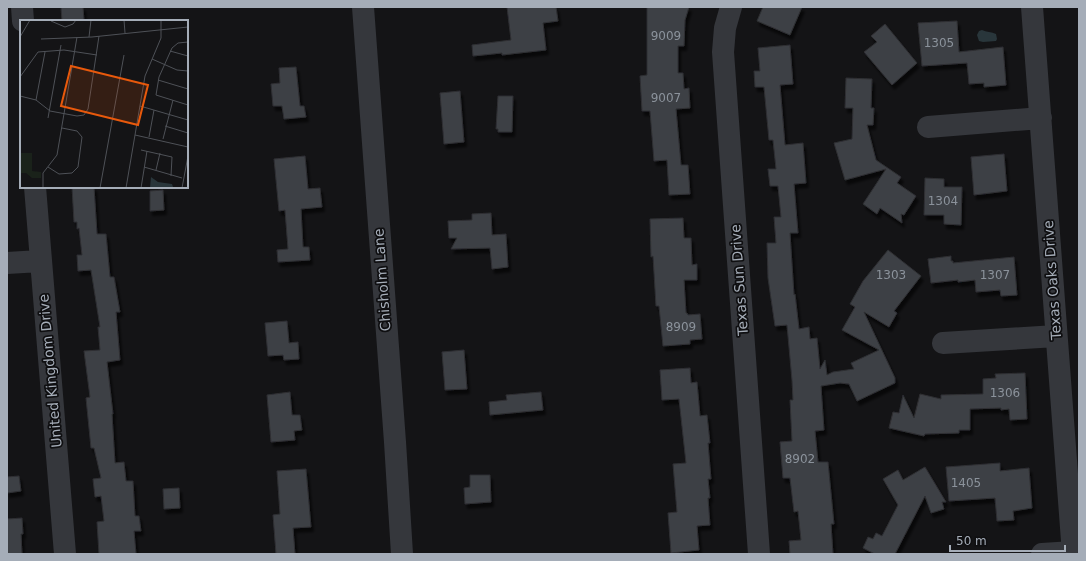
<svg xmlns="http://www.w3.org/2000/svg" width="1086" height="561" font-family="'DejaVu Sans',sans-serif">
  <defs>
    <filter id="shadow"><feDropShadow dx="2.5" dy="4.5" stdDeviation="1" flood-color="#0009"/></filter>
  </defs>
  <rect width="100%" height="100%" fill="#141416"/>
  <!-- water -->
  <path fill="#29363b" d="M 982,30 C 986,32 992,32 996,34 L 997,39 L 996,41 L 983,42 L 979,41 L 977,35 L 979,31 Z"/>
  <!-- building -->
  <path fill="#3e4044" stroke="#2e2f33" filter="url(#shadow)" d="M 61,7 L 83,7 L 84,21 L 62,21 Z
    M 507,7 L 556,7 L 558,21 L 543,23 L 546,50 L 502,55 L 502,53 L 473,56 L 472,45 L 511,40 Z
    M 647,7 L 689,7 L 685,20 L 684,46 L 678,46 L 678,73 L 683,73 L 684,89 L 689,88 L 690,108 L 676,109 L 681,165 L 688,165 L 690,194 L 669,195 L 667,160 L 654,161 L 650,111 L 642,111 L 640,76 L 647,75 Z
    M 763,7 L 802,7 L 790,35 L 757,21 Z
    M 957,21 L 959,52 L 1003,47 L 1006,85 L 984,87 L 984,83 L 969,84 L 967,63 L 922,66 L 918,23 Z
    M 885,24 L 917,63 L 892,85 L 864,52 L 877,42 L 871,36 Z
    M 790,45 L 793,84 L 780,85 L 785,145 L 803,143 L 806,183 L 794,184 L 798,233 L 790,233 L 794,295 L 795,294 L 799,329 L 809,327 L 810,339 L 817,338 L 820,369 L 825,360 L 827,375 L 833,372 L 854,369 L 851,363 L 879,350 L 842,330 L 855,307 L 850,304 L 863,281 L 888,250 L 921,276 L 894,311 L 897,313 L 889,327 L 864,312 L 895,378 L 895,383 L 857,401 L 849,384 L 840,383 L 821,386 L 824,430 L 815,431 L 818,462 L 828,462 L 834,524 L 831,524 L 833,554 L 790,554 L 789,541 L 801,540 L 798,511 L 794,512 L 790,478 L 783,478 L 780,442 L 792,441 L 790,400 L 793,400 L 792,380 L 787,325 L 775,326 L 768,278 L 767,243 L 776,243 L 774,217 L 781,217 L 778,186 L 770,186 L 768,169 L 776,169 L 773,140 L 769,140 L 764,87 L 755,87 L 754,71 L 760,71 L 758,48 Z
    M 296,67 L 300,106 L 304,106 L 306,117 L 284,119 L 282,106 L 273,106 L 271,84 L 280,83 L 279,68 Z
    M 846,78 L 872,79 L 871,108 L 874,108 L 873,125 L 867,125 L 876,160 L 901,177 L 897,183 L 916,196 L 904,215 L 901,214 L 902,223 L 880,208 L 877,214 L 863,204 L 886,169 L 845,180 L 834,143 L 852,139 L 853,108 L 845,108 Z
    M 460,91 L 464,142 L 444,144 L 440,93 Z
    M 498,96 L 513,96 L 512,132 L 498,132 L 498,129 L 496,129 Z
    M 1004,154 L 1007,191 L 974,195 L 971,157 Z
    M 305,156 L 308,189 L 320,188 L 322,207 L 301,209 L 303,247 L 309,247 L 310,260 L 278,262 L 277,250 L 288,249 L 285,210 L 279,211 L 274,159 Z
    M 925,178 L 944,179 L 944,187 L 962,187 L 961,225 L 944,224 L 944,215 L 924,215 Z
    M 72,187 L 94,187 L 97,234 L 106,234 L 110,277 L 114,277 L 120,312 L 116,312 L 120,360 L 107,362 L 113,414 L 112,414 L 115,463 L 124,462 L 126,481 L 133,481 L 135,516 L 139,516 L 141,531 L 134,531 L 136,554 L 99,554 L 97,522 L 104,521 L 101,496 L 95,497 L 93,479 L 101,478 L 94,448 L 91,448 L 86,398 L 90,397 L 84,351 L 100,350 L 98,327 L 100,327 L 91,270 L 78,271 L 77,255 L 82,255 L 79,228 L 77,229 L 77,222 L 74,222 Z
    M 163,190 L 164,210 L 150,211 L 150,191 Z
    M 491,213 L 492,235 L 506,234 L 508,267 L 492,269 L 490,248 L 451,249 L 457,238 L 449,238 L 448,221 L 472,220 L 472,214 Z
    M 683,218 L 684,238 L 691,238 L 692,265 L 697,264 L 697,280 L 684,280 L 686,313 L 687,313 L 688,315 L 700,314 L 702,339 L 690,340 L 690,344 L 663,346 L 659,306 L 656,306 L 653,256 L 651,257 L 650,219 Z
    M 951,256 L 951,261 L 953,261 L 953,263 L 1014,257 L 1017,295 L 1001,296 L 1000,290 L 976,292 L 975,280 L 958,282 L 958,280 L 931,283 L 928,259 Z
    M 287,321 L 289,343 L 298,342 L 299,359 L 284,360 L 283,355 L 268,356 L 265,323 Z
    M 464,350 L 467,389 L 445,390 L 442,352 Z
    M 690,368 L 691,383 L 697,382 L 700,416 L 707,415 L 710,443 L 708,443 L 711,479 L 708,479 L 710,498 L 708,498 L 710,525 L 697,526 L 699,550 L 671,553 L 668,513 L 677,512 L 673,464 L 686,463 L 679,399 L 662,400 L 660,370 Z
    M 1025,373 L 1027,419 L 1010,420 L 1009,409 L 1001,410 L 1001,408 L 970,409 L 970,430 L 959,430 L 959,433 L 925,434 L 924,436 L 889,428 L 893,412 L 899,413 L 903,395 L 914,418 L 920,394 L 941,399 L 941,395 L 983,394 L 983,379 L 996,378 L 995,374 Z
    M 290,392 L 292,415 L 300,415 L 302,430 L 294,431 L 295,440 L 271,442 L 267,395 Z
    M 541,392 L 543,410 L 490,415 L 489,402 L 507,400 L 506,395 Z
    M 1000,463 L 1000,471 L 1029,468 L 1032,508 L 1013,511 L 1014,520 L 997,521 L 995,498 L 949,501 L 946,467 Z
    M 925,467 L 946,502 L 942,502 L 944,509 L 931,513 L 925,496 L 895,554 L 875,554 L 863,548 L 868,537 L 873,539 L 876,533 L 882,536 L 898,505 L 883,479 L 898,470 L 903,480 Z
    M 306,469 L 311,527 L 293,528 L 295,554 L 276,554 L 273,515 L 280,514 L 277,471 Z
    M 470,475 L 490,475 L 491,502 L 465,504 L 464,488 L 470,487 Z
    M 19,476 L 21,491 L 7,493 L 7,477 Z
    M 179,488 L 180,508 L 164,509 L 163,489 Z
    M 22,518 L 23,534 L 21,534 L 22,554 L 7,554 L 7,519 Z"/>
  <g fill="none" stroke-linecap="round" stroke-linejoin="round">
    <!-- minor -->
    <path stroke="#35373c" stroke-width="22" d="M 22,7 L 23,21
      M 363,7 L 395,442 L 402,554
      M 731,7 L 725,28 L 723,52 L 759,554
      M 1032,7 L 1073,554
      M 928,127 L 1041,118
      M 35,187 L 65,554
      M 7,263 L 40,261
      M 943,343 L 1056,336
      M 1042,554 L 1073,552"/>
  </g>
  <g text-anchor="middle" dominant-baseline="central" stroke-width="3.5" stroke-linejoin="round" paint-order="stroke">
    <!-- number labels -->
    <g font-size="12" fill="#8b929b">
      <text x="666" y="36">9009</text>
      <text x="939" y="43">1305</text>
      <text x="666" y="98">9007</text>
      <text x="943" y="201">1304</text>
      <text x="891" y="275">1303</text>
      <text x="995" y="275">1307</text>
      <text x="681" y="327">8909</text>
      <text x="1005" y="393">1306</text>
      <text x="800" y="459">8902</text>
      <text x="966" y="483">1405</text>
    </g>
    <!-- street labels -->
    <g font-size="14" fill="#a5adb8" stroke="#0f0f11">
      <text transform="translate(382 280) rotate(-94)">Chisholm Lane</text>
      <text transform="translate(739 280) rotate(-94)">Texas Sun Drive</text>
      <text transform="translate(1052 280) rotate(-94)">Texas Oaks Drive</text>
      <text transform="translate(50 371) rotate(-95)">United Kingdom Drive</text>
    </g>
  </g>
  <!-- overview -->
  <g transform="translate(20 20)">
    <rect width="168" height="168" fill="#141416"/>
    <path d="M 0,133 L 12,133 L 12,151 L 21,152 L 21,158 L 12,158 L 6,153 L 0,153 Z" fill="#1a221a"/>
    <path d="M 131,157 L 138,162 L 152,164 L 153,167 L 130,168 Z" fill="#29363b"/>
    <path fill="none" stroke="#4e5157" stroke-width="1" d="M 67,0 L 88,0M 104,0 L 105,13M 31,1 L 45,7 L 53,4 L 56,0M 0,17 L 10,0M 69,17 L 71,0M 21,19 L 72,17 L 168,7M 168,22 L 158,23 L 152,28 L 139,57 L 136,75 L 168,85M 150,31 L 168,36M 132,39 L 157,50 L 168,51M 0,57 L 18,32 L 44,30 L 77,35M 138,60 L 168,69M 0,76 L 16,80 L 30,91 L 57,96 L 64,95 L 68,89 L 79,16M 16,80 L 25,32M 120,86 L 168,100M 28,98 L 41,25M 145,106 L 168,113M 115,115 L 168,127M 129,117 L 134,90M 143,119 L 153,80M 121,130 L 152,137 L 151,156M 28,147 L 39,154 L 52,153 L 58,147 L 62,117 L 57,111 L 42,108M 124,147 L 162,158M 136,150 L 140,133M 23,168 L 23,153 L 37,135 L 57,17M 80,168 L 104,35M 106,168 L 125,56 L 141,18 L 141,0M 121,168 L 127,131M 162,168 L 168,136"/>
    <path fill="#e8590c" fill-opacity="0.15" stroke="#e8590c" stroke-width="2" d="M 51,46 L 128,65 L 118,105 L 41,86 Z"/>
    <rect width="168" height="168" fill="none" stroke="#a5adb8" stroke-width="2"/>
  </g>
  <!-- border -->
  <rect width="1086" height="561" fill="none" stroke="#a5adb8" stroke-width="16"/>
  <!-- scale -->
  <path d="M950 545v6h115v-6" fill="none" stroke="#a5adb8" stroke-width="2"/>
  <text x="956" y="545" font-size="12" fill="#a5adb8" stroke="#0f0f11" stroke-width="3" paint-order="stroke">50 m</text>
</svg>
